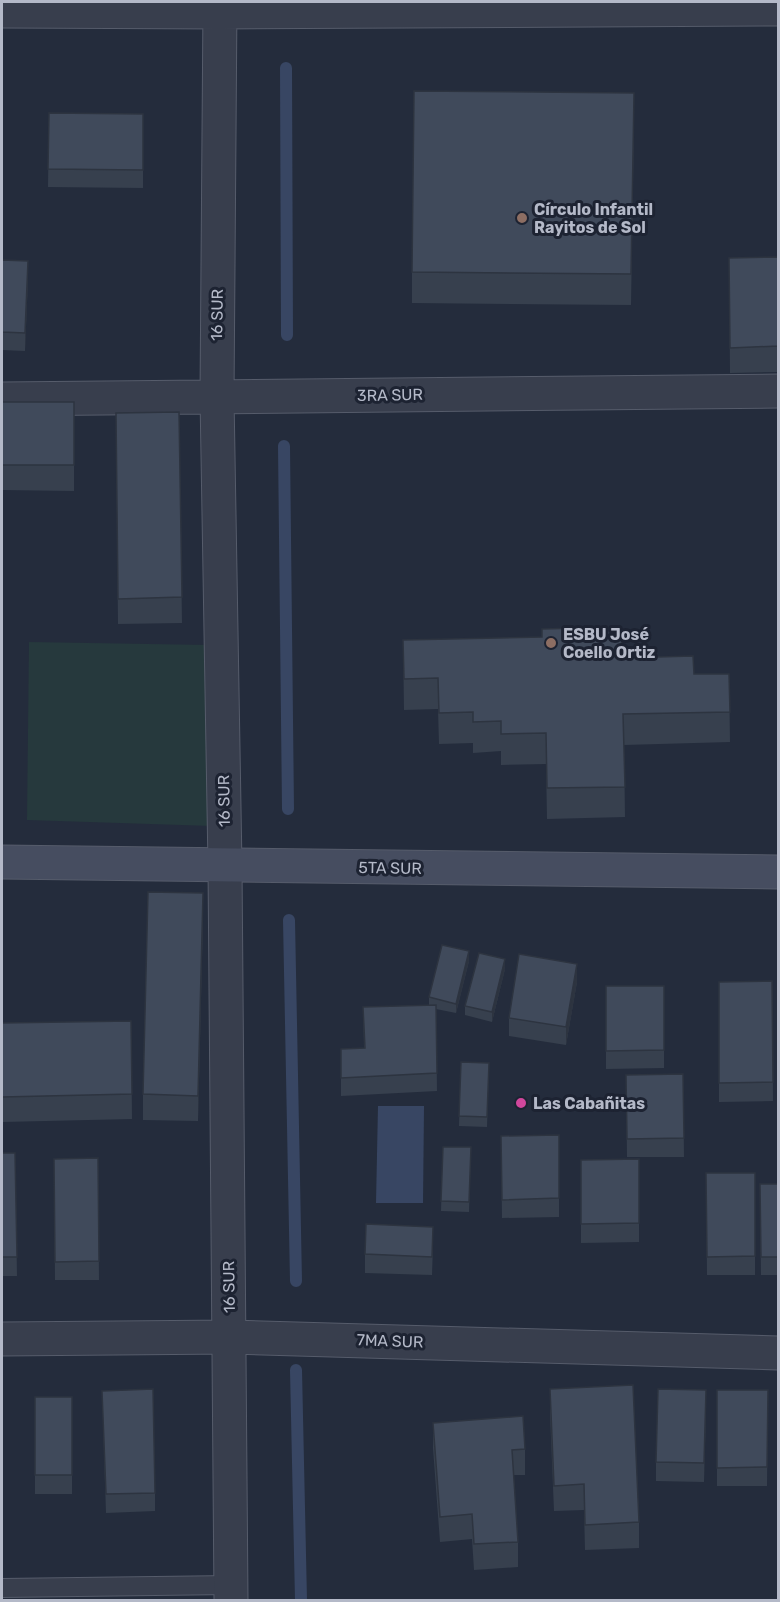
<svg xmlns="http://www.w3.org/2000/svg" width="780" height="1602" font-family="Rubik,sans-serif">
  <rect width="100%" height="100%" fill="#242c3c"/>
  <!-- green -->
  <path fill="#26393d" d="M 29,642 L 209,645 L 212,826 L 27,820 Z"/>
  <!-- water -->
  <path fill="#384663" d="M 378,1106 L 424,1106 L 423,1203 L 376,1203 Z"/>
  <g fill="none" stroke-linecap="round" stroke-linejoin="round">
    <!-- stream -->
    <path stroke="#384663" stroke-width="12" d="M 286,68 L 287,335
      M 284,446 L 288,809
      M 289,920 L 296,1281
      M 296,1370 L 301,1600"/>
    <defs>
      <path id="lane" d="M 2,1588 L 231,1585"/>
      <path id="street" d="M 220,2 L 217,397 L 225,866 L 231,1600
        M 2,11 L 220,12 L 778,9
        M 2,399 L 778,391
        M 2,1339 L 230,1337 L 778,1353"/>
      <path id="secondary" d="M 2,862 L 778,872"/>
    </defs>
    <!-- lane casing -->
    <use href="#lane" stroke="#565c6b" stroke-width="20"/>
    <!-- street casing -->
    <use href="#street" stroke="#565c6b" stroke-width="35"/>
    <!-- secondary casing -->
    <use href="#secondary" stroke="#565c6b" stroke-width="35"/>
    <!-- lane -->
    <use href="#lane" stroke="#383e4d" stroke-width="18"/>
    <!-- street -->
    <use href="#street" stroke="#383e4d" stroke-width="33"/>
    <!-- secondary -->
    <use href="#secondary" stroke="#464d60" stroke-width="33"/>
  </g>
  <!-- wall -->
  <path fill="#37404e" d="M 49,113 L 143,114 L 143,188 L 48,187 Z
    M 634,124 L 631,305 L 412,303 L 412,272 Z
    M 778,257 L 778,372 L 730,373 L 729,258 Z
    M 2,260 L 28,279 L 25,351 L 2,350 Z
    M 2,402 L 74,402 L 74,491 L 2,490 Z
    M 179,412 L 182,623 L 118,624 L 116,413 Z
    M 403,640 L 622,658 L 694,674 L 729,674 L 730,742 L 624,745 L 625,817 L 547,819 L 546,764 L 501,765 L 501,751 L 473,753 L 473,743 L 439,744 L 438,709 L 404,710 Z
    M 203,918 L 198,1121 L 143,1120 L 143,1094 Z
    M 469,961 L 456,1013 L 436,1009 L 437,1091 L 341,1096 L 341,1049 L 364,1048 L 363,1007 L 429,1005 L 429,997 Z
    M 505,969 L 492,1022 L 465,1015 L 465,1006 Z
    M 772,981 L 773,1101 L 719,1102 L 719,982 Z
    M 577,982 L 566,1045 L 509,1036 L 509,1018 Z
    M 606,986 L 664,986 L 664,1068 L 606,1069 Z
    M 131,1021 L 132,1119 L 2,1122 L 2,1023 Z
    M 461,1062 L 489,1063 L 487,1127 L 459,1126 Z
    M 683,1074 L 684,1157 L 627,1157 L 626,1075 Z
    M 559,1135 L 559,1217 L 502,1218 L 501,1136 Z
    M 443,1147 L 471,1147 L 469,1212 L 441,1211 Z
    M 2,1153 L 15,1153 L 17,1276 L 2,1276 Z
    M 98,1158 L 99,1280 L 55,1280 L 54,1159 Z
    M 639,1159 L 639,1242 L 581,1243 L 581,1160 Z
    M 706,1173 L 755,1173 L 755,1275 L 707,1275 Z
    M 760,1184 L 778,1184 L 778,1275 L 761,1275 Z
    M 433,1245 L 432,1275 L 365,1273 L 365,1254 Z
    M 550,1389 L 639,1522 L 639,1548 L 585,1550 L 584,1510 L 554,1511 L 550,1414 Z
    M 717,1390 L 768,1390 L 767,1486 L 717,1486 Z
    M 102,1391 L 155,1493 L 155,1511 L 106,1513 Z
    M 35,1397 L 72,1397 L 72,1494 L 35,1494 Z
    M 706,1409 L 704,1482 L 656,1481 L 656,1462 Z
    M 433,1423 L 525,1449 L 525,1475 L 513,1475 L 518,1542 L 518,1567 L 474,1570 L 472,1539 L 440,1542 L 433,1448 Z"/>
  <!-- shaded-wall -->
  <path fill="#2d3440" d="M 28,261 L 28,279 L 25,351 L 25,333 Z
    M 203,893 L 203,918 L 198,1121 L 198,1096 Z
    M 469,951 L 469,961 L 456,1013 L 456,1004 Z
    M 505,959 L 505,969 L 492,1022 L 492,1012 Z
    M 577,964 L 577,982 L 566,1045 L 566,1027 Z
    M 706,1390 L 706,1409 L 704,1482 L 704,1463 Z"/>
  <!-- building -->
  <path fill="#404a5b" stroke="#2d3440" stroke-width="1.5" d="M 414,91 L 634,93 L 631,274 L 412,272 Z
    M 49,113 L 143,114 L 143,170 L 48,169 Z
    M 778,257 L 778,346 L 730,348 L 729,258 Z
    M 2,260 L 28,261 L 25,333 L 2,332 Z
    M 2,402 L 74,402 L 74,465 L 2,465 Z
    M 179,412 L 182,597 L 118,599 L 116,413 Z
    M 621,627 L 622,658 L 693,656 L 694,674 L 729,674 L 730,712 L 623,714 L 625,787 L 547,788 L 546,733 L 501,734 L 501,721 L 473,722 L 473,712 L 439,713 L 438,678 L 404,679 L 403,640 L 542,637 L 542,629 Z
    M 148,892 L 203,893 L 198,1096 L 143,1094 Z
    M 442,945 L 469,951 L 456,1004 L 429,997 Z
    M 479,953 L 505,959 L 492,1012 L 465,1006 Z
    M 519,954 L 577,964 L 566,1027 L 509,1018 Z
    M 772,981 L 773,1082 L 719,1083 L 719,982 Z
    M 606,986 L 664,986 L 664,1050 L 606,1051 Z
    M 436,1005 L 437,1073 L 341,1078 L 341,1049 L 365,1048 L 363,1007 Z
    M 131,1021 L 132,1094 L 2,1097 L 2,1023 Z
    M 461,1062 L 489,1063 L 487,1117 L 459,1116 Z
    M 683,1074 L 684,1138 L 627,1139 L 626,1075 Z
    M 559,1135 L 559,1198 L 502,1200 L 501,1136 Z
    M 443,1147 L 471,1147 L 469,1202 L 441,1201 Z
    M 2,1153 L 15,1153 L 17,1257 L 2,1257 Z
    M 98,1158 L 99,1261 L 55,1262 L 54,1159 Z
    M 639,1159 L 639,1223 L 581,1224 L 581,1160 Z
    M 706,1173 L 755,1173 L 755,1256 L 707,1257 Z
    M 760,1184 L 778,1184 L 778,1257 L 761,1257 Z
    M 366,1224 L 433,1227 L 432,1257 L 365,1254 Z
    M 633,1385 L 639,1522 L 585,1525 L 584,1484 L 554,1486 L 550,1389 Z
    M 153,1389 L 155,1493 L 106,1494 L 102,1391 Z
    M 658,1389 L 706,1390 L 704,1463 L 656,1462 Z
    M 717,1390 L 768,1390 L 767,1467 L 717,1468 Z
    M 35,1397 L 72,1397 L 72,1475 L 35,1475 Z
    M 523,1416 L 525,1449 L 512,1450 L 518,1542 L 474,1544 L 472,1514 L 440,1517 L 433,1423 Z"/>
  <!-- markers -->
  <g fill="#8d6e63" stroke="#1d2332" stroke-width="2">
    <circle cx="522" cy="218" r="6"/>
    <circle cx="551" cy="643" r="6"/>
  </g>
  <circle fill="#d1479c" stroke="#1d2332" stroke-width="2" cx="521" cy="1103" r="6"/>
  <g text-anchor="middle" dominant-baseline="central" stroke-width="6" stroke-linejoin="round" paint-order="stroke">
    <!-- poi labels -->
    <g font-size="16" font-weight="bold" fill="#b4b9c8" stroke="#1d2332" text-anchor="start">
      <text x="534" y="209">Círculo Infantil<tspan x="534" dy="18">Rayitos de Sol</tspan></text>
      <text x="563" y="634">ESBU José<tspan x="563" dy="18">Coello Ortiz</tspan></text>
      <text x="533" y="1103">Las Cabañitas</text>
    </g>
    <!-- street labels -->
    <g font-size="16" fill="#b4b9c8" stroke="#1d2332">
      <text transform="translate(217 315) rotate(-89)">16 SUR</text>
      <text transform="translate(390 395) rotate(-1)">3RA SUR</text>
      <text transform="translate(224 801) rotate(-91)">16 SUR</text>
      <text transform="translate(390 868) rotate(1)">5TA SUR</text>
      <text transform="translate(229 1287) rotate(-91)">16 SUR</text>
      <text transform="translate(390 1341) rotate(2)">7MA SUR</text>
    </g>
  </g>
  <!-- border -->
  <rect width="780" height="1602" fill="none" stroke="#b4b9c8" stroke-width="6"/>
</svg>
